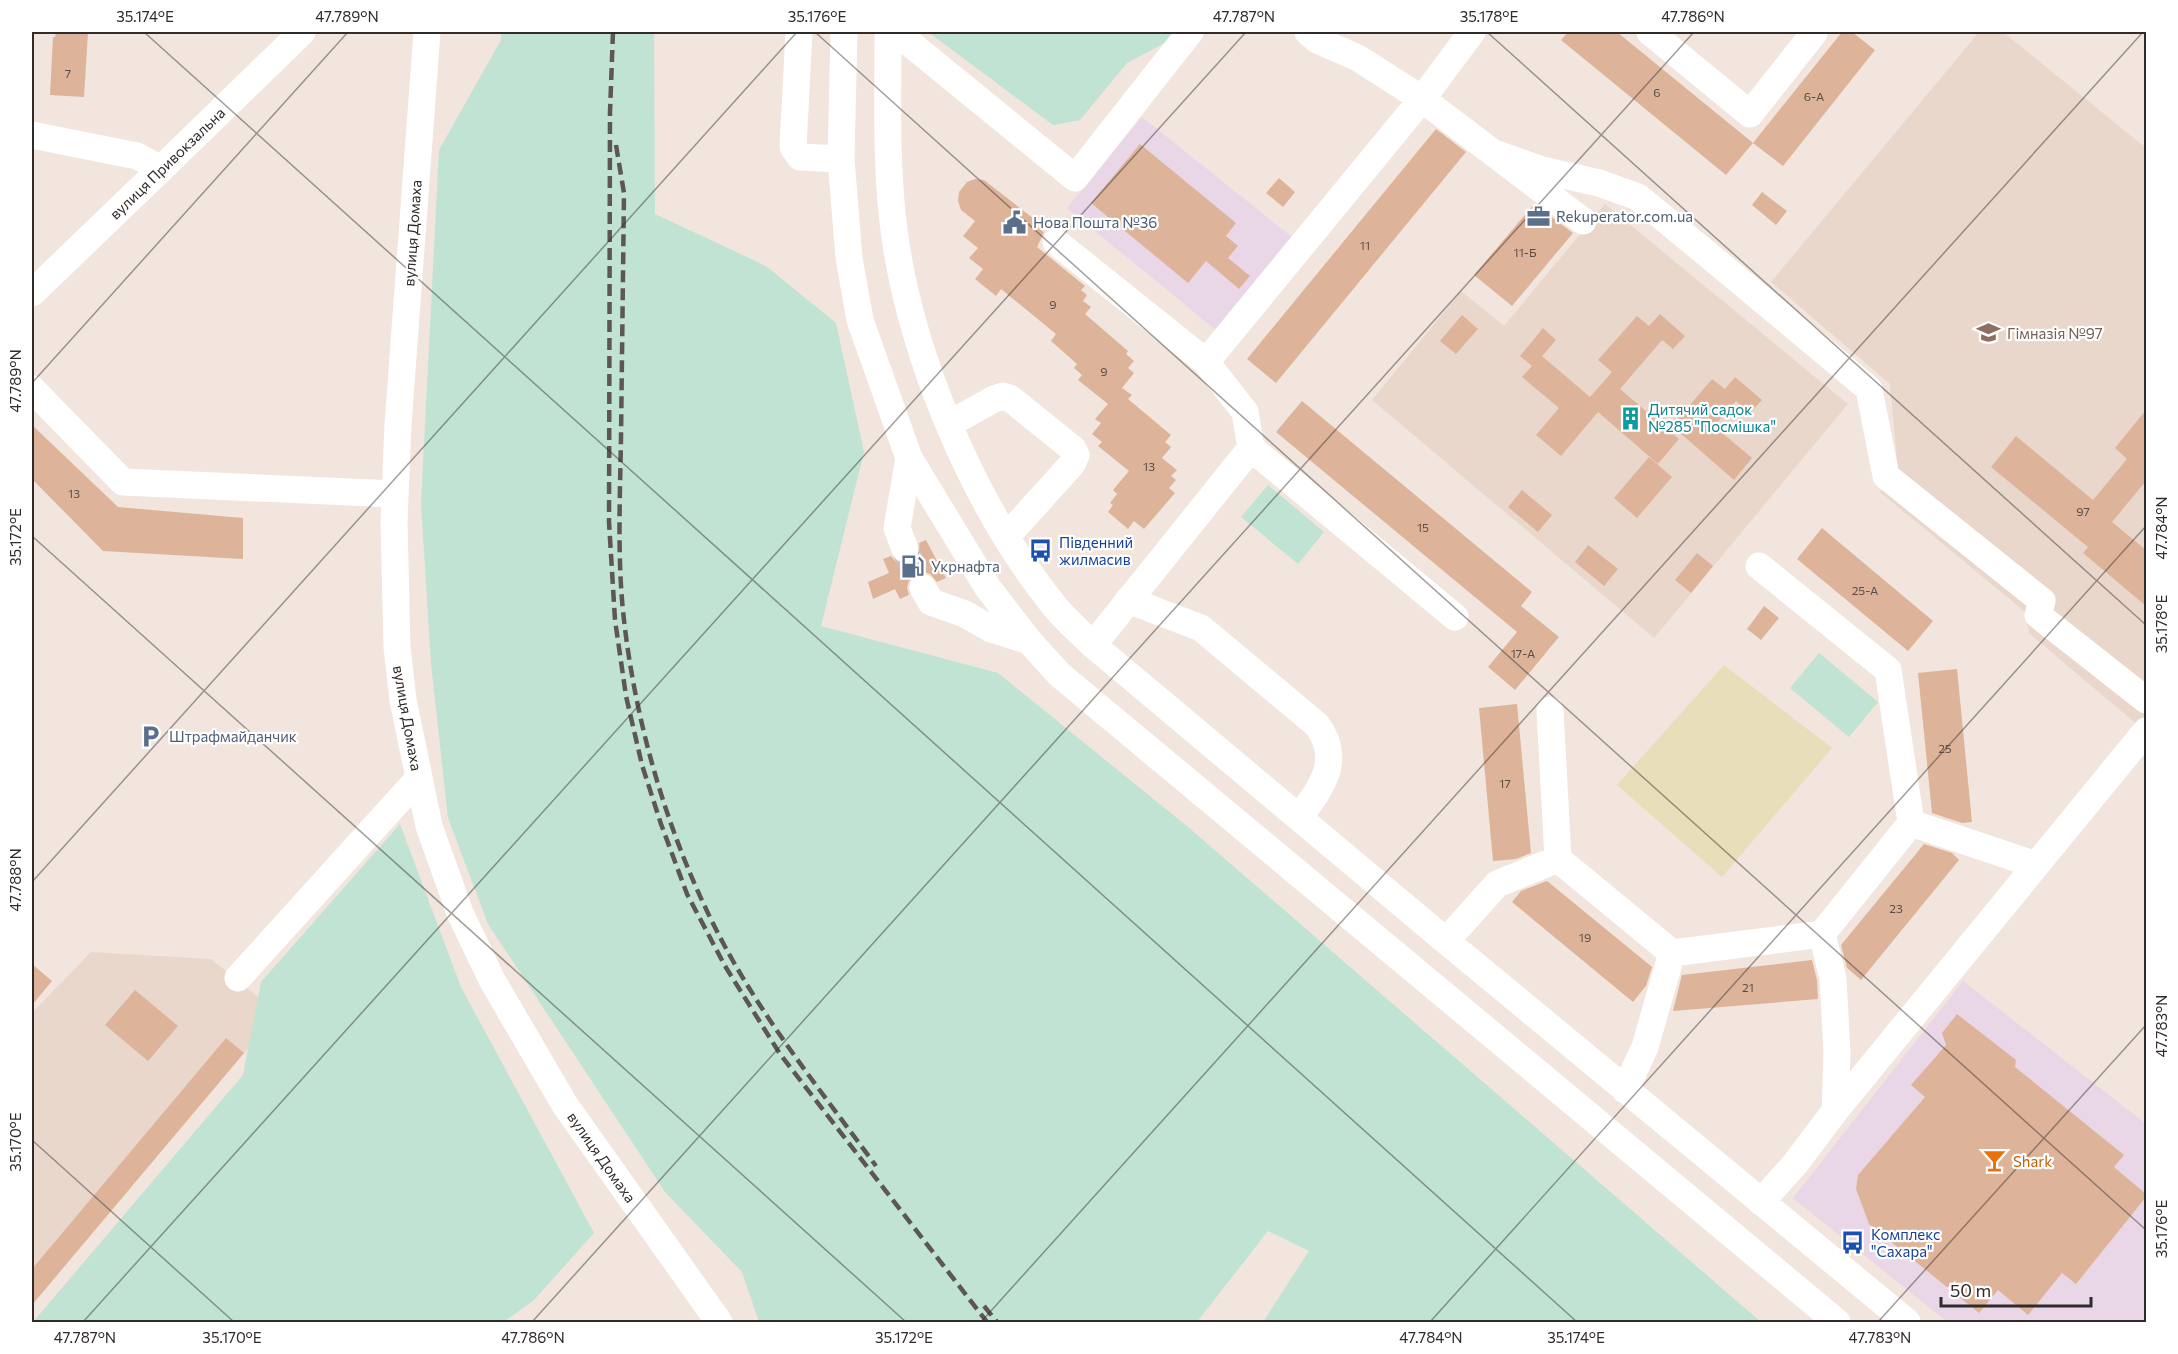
<svg xmlns="http://www.w3.org/2000/svg" width="2178" height="1354" font-family="Commissioner,sans-serif">
  <rect width="100%" height="100%" fill="#f1e5dd"/>
  <!-- commercial -->
  <path fill="#e9d7e8" d="M 1142,117 L 1297,241 L 1222,335 L 1067,208 Z
    M 1963,981 L 2146,1124 L 2146,1322 L 1947,1322 L 1793,1198 Z"/>
  <!-- built -->
  <path fill="#ead7cb" d="M 1979,32 L 2003,32 L 2146,148 L 2146,732 L 2030,634 L 2024,611 L 1880,492 L 1898,472 L 1890,384 L 1771,282 Z
    M 1605,204 L 1848,404 L 1654,638 L 1372,400 L 1461,291 L 1504,326 Z
    M 91,952 L 211,959 L 278,1013 L 32,1304 L 32,1013 Z"/>
  <!-- green -->
  <path fill="#c1e3d3" d="M 501,32 L 654,32 L 655,214 L 766,266 L 836,323 L 864,452 L 821,626 L 998,673 L 1188,827 L 1761,1322 L 1263,1322 L 1309,1251 L 1268,1231 L 1197,1322 L 759,1322 L 742,1272 L 665,1192 L 488,924 L 448,818 L 431,664 L 421,503 L 439,150 L 501,40 Z
    M 928,32 L 1178,32 L 1172,39 L 1127,63 L 1080,120 L 1053,125 Z
    M 1268,485 L 1324,532 L 1298,564 L 1241,517 Z
    M 1819,653 L 1878,702 L 1849,737 L 1790,688 Z
    M 400,824 L 461,987 L 594,1233 L 534,1300 L 504,1322 L 33,1322 L 243,1075 L 261,982 Z"/>
  <!-- sand -->
  <path fill="#e8deb9" d="M 1724,665 L 1832,748 L 1722,877 L 1617,785 Z"/>
  <!-- building -->
  <path fill="#ddb49a" d="M 56,32 L 88,32 L 84,97 L 50,95 L 53,37 L 55,37 Z
    M 1568,32 L 1617,32 L 1753,143 L 1726,175 L 1561,40 Z
    M 1842,32 L 1852,32 L 1875,50 L 1783,166 L 1753,143 Z
    M 1436,129 L 1466,152 L 1276,383 L 1247,359 Z
    M 1140,144 L 1236,223 L 1226,236 L 1238,246 L 1228,258 L 1250,276 L 1239,289 L 1206,261 L 1188,283 L 1091,203 Z
    M 1279,178 L 1295,192 L 1283,207 L 1266,193 Z
    M 975,179 L 984,180 L 1034,219 L 1032,222 L 1044,232 L 1037,247 L 1085,286 L 1081,290 L 1087,295 L 1083,301 L 1091,307 L 1085,314 L 1128,351 L 1126,354 L 1134,361 L 1128,368 L 1134,373 L 1122,388 L 1132,395 L 1128,399 L 1171,435 L 1165,442 L 1171,447 L 1162,458 L 1177,470 L 1171,476 L 1176,480 L 1169,488 L 1175,493 L 1144,529 L 1134,521 L 1128,529 L 1108,512 L 1113,505 L 1110,503 L 1117,494 L 1113,490 L 1129,471 L 1098,446 L 1102,442 L 1092,434 L 1101,423 L 1095,419 L 1108,404 L 1078,380 L 1082,375 L 1074,368 L 1077,364 L 1051,341 L 1056,334 L 1001,289 L 996,296 L 975,279 L 983,269 L 969,258 L 978,248 L 963,236 L 975,221 L 961,210 L 958,201 L 959,192 L 967,182 Z
    M 1762,192 L 1787,211 L 1776,225 L 1752,205 Z
    M 1534,204 L 1573,233 L 1512,306 L 1474,275 Z
    M 1660,314 L 1685,336 L 1673,349 L 1662,340 L 1620,389 L 1679,439 L 1658,464 L 1598,412 L 1561,456 L 1536,435 L 1559,408 L 1522,377 L 1532,366 L 1520,356 L 1543,328 L 1556,340 L 1542,356 L 1590,397 L 1612,372 L 1598,360 L 1637,316 L 1649,326 Z
    M 1462,315 L 1478,329 L 1456,354 L 1440,341 Z
    M 1735,377 L 1762,400 L 1750,413 L 1736,401 L 1714,426 L 1752,458 L 1734,480 L 1672,426 L 1712,379 L 1725,389 Z
    M 1302,401 L 1532,592 L 1521,606 L 1559,637 L 1515,690 L 1488,667 L 1517,632 L 1276,432 Z
    M 2146,410 L 2146,481 L 2112,522 L 2146,550 L 2146,606 L 2083,553 L 2088,547 L 1991,467 L 2016,436 L 2093,500 L 2127,459 L 2115,448 Z
    M 32,425 L 118,507 L 243,518 L 243,559 L 103,551 L 32,479 Z
    M 1649,457 L 1672,477 L 1637,518 L 1614,498 Z
    M 1522,490 L 1552,515 L 1538,532 L 1508,507 Z
    M 1822,528 L 1933,621 L 1908,651 L 1797,559 Z
    M 926,540 L 946,578 L 937,582 L 930,574 L 924,572 L 916,574 L 909,581 L 907,587 L 909,595 L 900,599 L 895,589 L 873,599 L 868,582 L 889,573 L 883,559 L 891,556 L 896,562 L 902,564 L 911,563 L 918,558 L 920,552 L 919,543 Z
    M 1588,545 L 1618,569 L 1604,586 L 1575,562 Z
    M 1697,553 L 1713,566 L 1691,593 L 1675,580 Z
    M 1764,606 L 1779,618 L 1761,640 L 1747,629 Z
    M 1957,669 L 1972,822 L 1962,823 L 1932,813 L 1918,673 Z
    M 1517,704 L 1531,853 L 1516,859 L 1493,861 L 1479,708 Z
    M 1924,844 L 1952,853 L 1959,860 L 1861,980 L 1847,968 L 1841,945 Z
    M 1547,881 L 1652,967 L 1646,986 L 1633,1002 L 1512,902 L 1521,891 Z
    M 1812,960 L 1817,980 L 1818,999 L 1673,1011 L 1682,975 Z
    M 32,964 L 52,981 L 32,1005 Z
    M 135,990 L 178,1026 L 148,1061 L 105,1025 Z
    M 1957,1014 L 2016,1060 L 2015,1067 L 2124,1155 L 2114,1167 L 2146,1194 L 2146,1197 L 2076,1284 L 2062,1273 L 2028,1315 L 1998,1290 L 1979,1313 L 1869,1224 L 1856,1189 L 1858,1175 L 1925,1097 L 1911,1085 L 1946,1045 L 1942,1033 Z
    M 226,1038 L 244,1053 L 32,1305 L 32,1269 Z"/>
  <g fill="none" stroke-linecap="round" stroke-linejoin="round">
    <!-- minor-tunnel -->
    <path stroke="#cbc0b9" stroke-width="27" stroke-dasharray="27 14" stroke-linecap="butt" d="M 905,549 L 923,588"/>
    <!-- minor -->
    <path stroke="#fff" stroke-width="27" d="M 427,32 L 398,424 L 394,522 L 397,647 L 403,700 L 429,826 L 460,913 L 492,980 L 565,1105 L 719,1322
      M 799,32 L 793,147 L 800,157 L 841,159
      M 844,32 L 841,159 L 849,258 L 860,320 L 909,458 L 988,588 L 1029,641 L 1060,675 L 1837,1322
      M 888,32 C 888,92 886,153 892,213 C 905,343 970,500 1052,603 C 1063,618 1079,631 1093,645 L 1446,941 L 1907,1322
      M 896,32 L 1075,178 L 1190,32
      M 1308,32 L 1317,40 L 1358,58 L 1422,99 L 1583,221
      M 1650,32 L 1750,114 L 1814,33 L 1812,32
      M 32,135 L 137,156 L 161,169
      M 1494,153 L 1542,170 L 1599,183 L 1638,197 L 1741,282 L 1869,389 L 1886,476 L 2042,601 L 2038,615 L 2146,700
      M 1056,242 L 1206,362 L 1245,412 L 1251,448 L 1093,645
      M 32,293 L 161,169 L 302,32
      M 1206,362 L 1422,99 L 1472,32
      M 32,389 L 123,482 L 395,494
      M 949,424 L 994,399 L 1003,396 L 1011,399 L 1073,449 L 1076,455 L 1072,464 L 1007,536
      M 1251,448 L 1455,617
      M 905,549 L 897,528 L 909,458
      M 923,588 L 931,602 L 965,614 L 991,629 L 1029,641
      M 1128,600 L 1201,628 L 1317,725 C 1343,760 1321,788 1300,816
      M 1550,710 L 1558,859 L 1672,953 L 1822,934 L 1911,823 L 1888,670 L 1759,566
      M 1911,823 L 2036,865
      M 1446,941 L 1497,884 L 1558,859
      M 238,978 L 419,778
      M 1625,1090 L 1645,1047 L 1672,953
      M 1835,1111 L 2146,731
      M 1761,1202 L 1795,1164 L 1835,1111 L 1837,1053 L 1833,978 L 1822,934"/>
    <!-- rail -->
    <path stroke="#5d5652" stroke-width="4.5" stroke-dasharray="12 6" stroke-linecap="butt" d="M 613,32 L 610,112 L 609,522 L 615,620 L 626,696 L 642,765 L 661,824 L 687,894 L 725,966 L 780,1054 L 987,1322
      M 616,145 L 624,193 C 623,274 622,356 621,438 C 620,498 617,560 624,620 C 637,736 675,859 733,961 C 774,1033 827,1099 876,1166
      M 984,1306 L 997,1322"/>
  </g>
  <!-- ticks -->
  <path fill="none" stroke="#312c29" stroke-width="1.5" stroke-opacity="0.45" d="M 144,32 L 1577,1322M 815,32 L 2146,1230M 1487,32 L 2146,625M 32,383 L 348,32M 32,536 L 906,1322M 32,882 L 797,32M 32,1140 L 234,1322M 83,1322 L 1246,32M 532,1322 L 1694,32M 981,1322 L 2143,32M 1430,1322 L 2146,526M 1878,1322 L 2146,1025"/>
  <!-- icons -->
  <defs>
    <symbol id="office-bare" viewBox="-9 -9 18 18"><path d="M-6-3h4V-5.5h4V-3h4V5H-6ZM-1-4.5V-3h2v-1.5ZM-6 0V1H6V0Z" fill="#5c6f8a" stroke="#fff" stroke-width="2.5" paint-order="stroke"/></symbol>
    <symbol id="civic-bare" viewBox="-9 -9 18 18"><path d="M-.6-6.5H3V-4.5H.6V-3L4-1V1h2V6H-6V1h2V-1L-.6-3ZM-1.2 2.5V6h2.4V2.5Z" fill="#5c6f8a" stroke="#fff" stroke-width="2.5" paint-order="stroke"/></symbol>
    <symbol id="school-bare" viewBox="-9 -9 18 18"><path d="M0-5L7-2L0 1L-7-2ZM-4 1L0 2.5L4 1V4Q0 6-4 4Z" fill="#8d6e63" stroke="#fff" stroke-width="2.5" paint-order="stroke"/></symbol>
    <symbol id="building-bare" viewBox="-9 -9 18 18"><path d="M-4-6H4V6H1V3H-1V6H-4ZM-2.5-4.3h1.7v1.8h-1.7ZM.8-4.3h1.7v1.8H.8ZM-2.5-1h1.7V.8h-1.7ZM.8-1h1.7V.8H.8Z" fill="#0f9aa8" stroke="#fff" stroke-width="2.5" paint-order="stroke"/></symbol>
    <symbol id="bus-bare" viewBox="-9 -9 18 18"><path d="M-5-6H5V4H4V6H2V4H-2V6H-4V4H-5ZM-3.5-4V0h7V-4ZM-3.5 1.2v1.5H-2V1.2ZM2 1.2v1.5H3.5V1.2Z" fill="#1a4fb4" stroke="#fff" stroke-width="2.5" paint-order="stroke"/></symbol>
    <symbol id="fuel-bare" viewBox="-9 -9 18 18"><path d="M-5.5-6h7V0h2V4h1.3V-2.5L3-4.5l.8-.8L6-3V5H2.5V1h-1V6h-7ZM-4.2-4.7v3.2H.2V-4.7Z" fill="#5c6f8a" stroke="#fff" stroke-width="2.5" paint-order="stroke"/></symbol>
    <symbol id="parking-bare" viewBox="-9 -9 18 18"><path d="M-3.5-5.5H1a3.5 3.5 0 0 1 0 7H-1V5.5H-3.5ZM-1-3.4V-.6H.8a1.4 1.4 0 0 0 0-2.8Z" fill="#5c6f8a" stroke="#fff" stroke-width="2.5" paint-order="stroke"/></symbol>
    <symbol id="bar-bare" viewBox="-9 -9 18 18"><path d="M-6-5H6L.8 .8V4.5H3.5V6h-7V4.5H-.8V.8Z" fill="#e8710a" stroke="#fff" stroke-width="2.5" paint-order="stroke"/></symbol>
  </defs>
  <g fill-rule="evenodd">
    <use href="#office-bare" x="1522" y="200" width="33" height="33"/>
    <use href="#civic-bare" x="998" y="206" width="33" height="33"/>
    <use href="#school-bare" x="1972" y="316" width="33" height="33"/>
    <use href="#building-bare" x="1614" y="402" width="33" height="33"/>
    <use href="#bus-bare" x="1024" y="534" width="33" height="33"/>
    <use href="#fuel-bare" x="896" y="550" width="33" height="33"/>
    <use href="#parking-bare" x="134" y="720" width="33" height="33"/>
    <use href="#bar-bare" x="1978" y="1144" width="33" height="33"/>
    <use href="#bus-bare" x="1836" y="1226" width="33" height="33"/>
  </g>
  <g text-anchor="middle" dominant-baseline="central" stroke-width="4.5" stroke-linejoin="round" paint-order="stroke">
    <!-- number labels -->
    <g font-size="12" fill="#5c4e45">
      <text x="68" y="73">7</text>
      <text x="1657" y="92">6</text>
      <text x="1814" y="96">6-А</text>
      <text x="1365" y="245">11</text>
      <text x="1525" y="252">11-Б</text>
      <text x="1053" y="304">9</text>
      <text x="1104" y="371">9</text>
      <text x="1149" y="466">13</text>
      <text x="74" y="493">13</text>
      <text x="2083" y="511">97</text>
      <text x="1423" y="527">15</text>
      <text x="1865" y="590">25-А</text>
      <text x="1523" y="653">17-А</text>
      <text x="1945" y="748">25</text>
      <text x="1505" y="783">17</text>
      <text x="1896" y="908">23</text>
      <text x="1585" y="937">19</text>
      <text x="1748" y="987">21</text>
    </g>
    <!-- street labels -->
    <g font-size="15" fill="#312c29" stroke="#fff">
      <text transform="translate(167 163) rotate(-44)">вулиця Привокзальна</text>
      <text transform="translate(412 233) rotate(-86)">вулиця Домаха</text>
      <text transform="translate(408 718) rotate(80)">вулиця Домаха</text>
      <text transform="translate(602 1157) rotate(55)">вулиця Домаха</text>
    </g>
    <!-- service labels -->
    <g font-size="15" fill="#4e5e75" stroke="#fff" text-anchor="start">
      <text x="1556" y="216">Rekuperator.com.ua</text>
      <text x="1033" y="222">Нова Пошта №36</text>
      <text x="931" y="566">Укрнафта</text>
      <text x="169" y="736">Штрафмайданчик</text>
    </g>
    <!-- education labels -->
    <g font-size="15" fill="#785e54" stroke="#fff" text-anchor="start">
      <text x="2007" y="333">Гімназія №97</text>
    </g>
    <!-- culture labels -->
    <g font-size="15" fill="#0d838f" stroke="#fff" text-anchor="start">
      <text x="1648" y="409">Дитячий садок<tspan x="1648" dy="17">№285 "Посмішка"</tspan></text>
    </g>
    <!-- transit labels -->
    <g font-size="15" fill="#164399" stroke="#fff" text-anchor="start">
      <text x="1059" y="542">Південний<tspan x="1059" dy="17">жилмасив</tspan></text>
      <text x="1871" y="1234">Комплекс<tspan x="1871" dy="17">"Сахара"</tspan></text>
    </g>
    <!-- food labels -->
    <g font-size="15" fill="#c56008" stroke="#fff" text-anchor="start">
      <text x="2013" y="1161">Shark</text>
    </g>
  </g>
  <!-- border -->
  <rect width="2178" height="1354" fill="none" stroke="#ffffff" stroke-width="66"/>
  <!-- scale -->
  <path d="M1941 1297v9h150v-9" fill="none" stroke="#312c29" stroke-width="3"/>
  <text x="1950" y="1297" font-size="18" fill="#312c29" stroke="#ffffff" stroke-width="4.5" paint-order="stroke">50 m</text>
  <rect x="33" y="33" width="2112" height="1288" fill="none" stroke="#312c29" stroke-width="2"/>
  <g font-size="15" text-anchor="middle" fill="#312c29">
    <text x="145" y="22">35.174°E</text>
    <text x="347" y="22">47.789°N</text>
    <text x="817" y="22">35.176°E</text>
    <text x="1244" y="22">47.787°N</text>
    <text x="1489" y="22">35.178°E</text>
    <text x="1693" y="22">47.786°N</text>
    <text transform="translate(16 381) rotate(-90)" y="5">47.789°N</text>
    <text transform="translate(2162 528) rotate(-90)" y="5">47.784°N</text>
    <text transform="translate(16 537) rotate(-90)" y="5">35.172°E</text>
    <text transform="translate(2162 624) rotate(-90)" y="5">35.178°E</text>
    <text transform="translate(16 880) rotate(-90)" y="5">47.788°N</text>
    <text transform="translate(2162 1026) rotate(-90)" y="5">47.783°N</text>
    <text transform="translate(16 1142) rotate(-90)" y="5">35.170°E</text>
    <text transform="translate(2162 1229) rotate(-90)" y="5">35.176°E</text>
    <text x="85" y="1343">47.787°N</text>
    <text x="232" y="1343">35.170°E</text>
    <text x="533" y="1343">47.786°N</text>
    <text x="904" y="1343">35.172°E</text>
    <text x="1431" y="1343">47.784°N</text>
    <text x="1576" y="1343">35.174°E</text>
    <text x="1880" y="1343">47.783°N</text>
  </g>
</svg>
